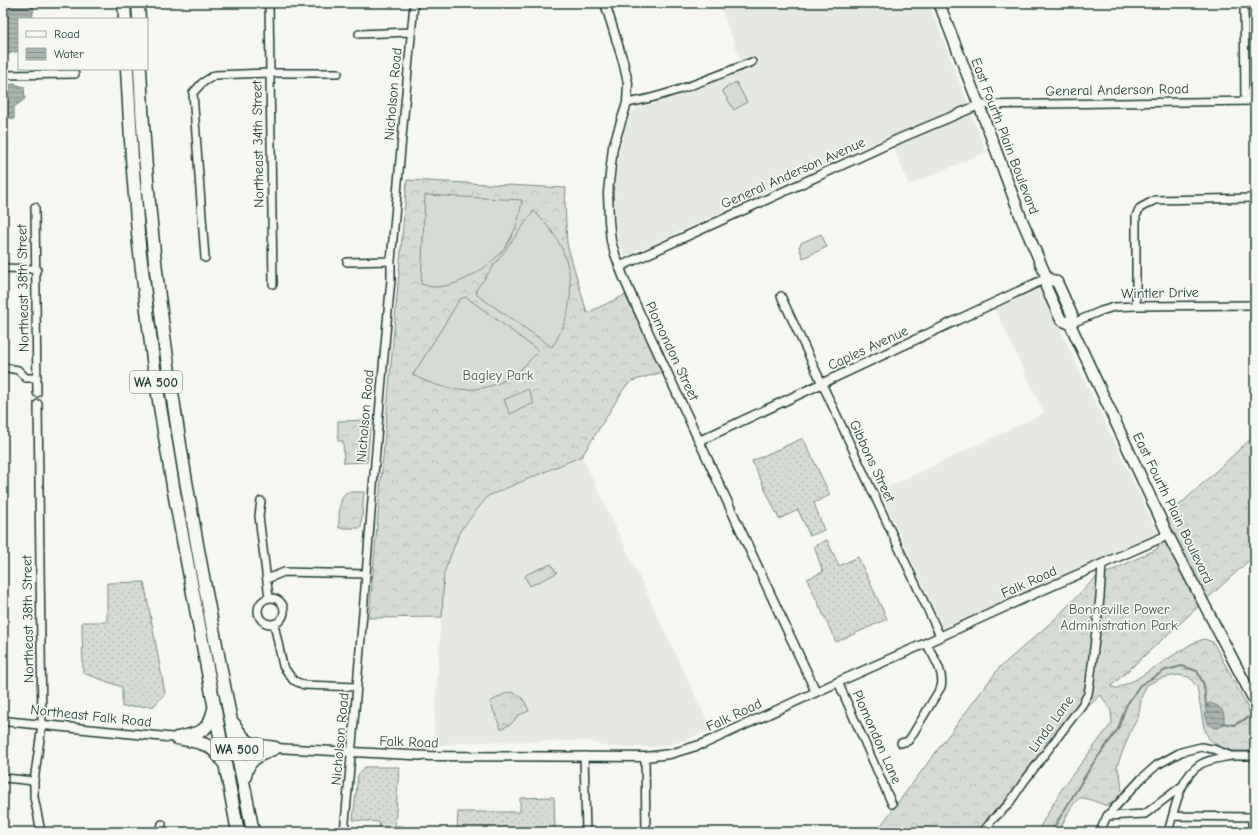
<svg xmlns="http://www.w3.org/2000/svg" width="1258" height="835" font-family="'Comic Neue',sans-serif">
  <defs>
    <pattern id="grass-dots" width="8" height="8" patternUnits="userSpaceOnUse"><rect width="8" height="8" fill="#d6dbd6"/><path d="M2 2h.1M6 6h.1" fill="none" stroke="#b7bdb8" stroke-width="1.8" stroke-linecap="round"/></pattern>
    <pattern id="forest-crowns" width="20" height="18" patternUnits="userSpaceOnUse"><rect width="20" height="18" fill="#d6dbd6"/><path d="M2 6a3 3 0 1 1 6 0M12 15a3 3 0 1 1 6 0" fill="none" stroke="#b7bdb8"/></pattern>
    <pattern id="water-rules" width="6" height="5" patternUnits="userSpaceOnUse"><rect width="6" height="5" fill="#aab3ae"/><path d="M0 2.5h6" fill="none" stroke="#8a938e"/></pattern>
  </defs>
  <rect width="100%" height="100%" fill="#f6f6f2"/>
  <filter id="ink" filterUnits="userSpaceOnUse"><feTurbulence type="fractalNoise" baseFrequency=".025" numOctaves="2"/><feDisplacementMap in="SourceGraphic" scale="8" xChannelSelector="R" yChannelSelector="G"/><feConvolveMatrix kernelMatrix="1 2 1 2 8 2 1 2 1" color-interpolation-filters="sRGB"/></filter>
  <g filter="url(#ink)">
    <!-- built -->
    <path fill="#e6e8e4" d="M 719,3 L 929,3 L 986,152 L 909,185 L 889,136 L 786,182 L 625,257 L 618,239 L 615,212 L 614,185 L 618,158 L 624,132 L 632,111 L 744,69 Z
      M 1040,288 L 1158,533 L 943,629 L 880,491 L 1044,413 L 995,309 Z
      M 582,456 L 711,729 L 680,742 L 655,747 L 607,747 L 589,741 L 466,742 L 433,746 L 444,573 L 460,531 L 488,496 Z"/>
    <!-- grass -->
    <path fill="url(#grass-dots)" stroke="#7a8c85" d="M 803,438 L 830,495 L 814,503 L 824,530 L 810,536 L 798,510 L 779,519 L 752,461 Z
      M 827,540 L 839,566 L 858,557 L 887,619 L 836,642 L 807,579 L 823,572 L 814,546 Z
      M 144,582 L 165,693 L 154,706 L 122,707 L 122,687 L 83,673 L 82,622 L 107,622 L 107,583 Z
      M 365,767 L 399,767 L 395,826 L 403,826 L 404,832 L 457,832 L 458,812 L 520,812 L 520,798 L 554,797 L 555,832 L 380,832 L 379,822 L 353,820 L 358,775 Z"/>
    <!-- forest -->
    <path fill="url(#forest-crowns)" stroke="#7a8c85" d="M 407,180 L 566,188 L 565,203 L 567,244 L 587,313 L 625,295 L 663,372 L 632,381 L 625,387 L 582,456 L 488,496 L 460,531 L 444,573 L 442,617 L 369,618 Z
      M 371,420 L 367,462 L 344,463 L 343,441 L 338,441 L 338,421 Z
      M 1255,435 L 1255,555 L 1110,687 L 1117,688 L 1135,680 L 1191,644 L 1204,639 L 1213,642 L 1247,706 L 1255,729 L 1255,751 L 1233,751 L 1219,746 L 1209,739 L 1204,728 L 1197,687 L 1189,677 L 1178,675 L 1161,678 L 1147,685 L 1142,695 L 1138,718 L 1131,730 L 1117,766 L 1121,780 L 1122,793 L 1116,800 L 1107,806 C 1101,804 1086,797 1080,798 C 1073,800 1062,825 1059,832 L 1037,832 L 1063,787 L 1112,723 L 1111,711 L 1101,695 L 1052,739 L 981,832 L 876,832 L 999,668 L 1054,620 L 1094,579 L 1157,549 L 1172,512 Z
      M 347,492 L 364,492 L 361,528 L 339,528 C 339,518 338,498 347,492 Z
      M 551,564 L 557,573 L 530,586 L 525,577 L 527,574 Z
      M 511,692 C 522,695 525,701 529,711 L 519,715 L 511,724 L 501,729 L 490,702 L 506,693 Z"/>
    <!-- pitch -->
    <path fill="#d6dbd6" stroke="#7a8c85" d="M 736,82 L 747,102 L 734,110 L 722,90 Z
      M 425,195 L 522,200 C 520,214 517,228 509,241 C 496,264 460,288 433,287 C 429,287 425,285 421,284 Z
      M 534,211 C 543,221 553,231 559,243 C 577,277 573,316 552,347 L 477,295 L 476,290 Z
      M 821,234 L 827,247 L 803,258 L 799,247 L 801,243 Z
      M 466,297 L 539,351 C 531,359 522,369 512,376 C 481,396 444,392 413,375 L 460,299 Z
      M 528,389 L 534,403 L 510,414 L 504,400 Z"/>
    <!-- water -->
    <path fill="url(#water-rules)" stroke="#72847d" d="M 3,3 L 36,3 L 34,7 L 32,19 L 19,19 L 19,51 L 3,55 Z
      M 14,84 L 24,87 L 25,99 L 14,107 L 14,119 L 6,117 L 3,119 L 3,86 Z
      M 3,122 C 11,139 8,152 3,170 Z
      M 1210,703 C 1222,707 1225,710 1224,724 C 1210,737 1203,716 1206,705 Z"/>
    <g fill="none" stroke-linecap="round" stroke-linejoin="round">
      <!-- stream -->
      <path stroke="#72847d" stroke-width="2" d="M 1223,723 L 1234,725 L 1249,717
        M 1051,832 L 1092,765 L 1118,729 L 1126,706 L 1140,685 L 1166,670 L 1182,666 L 1197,671 L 1204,685 L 1206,705 L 1208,706"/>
      <defs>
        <path id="minor" d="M 269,3 L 273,284
          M 359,34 L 411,32
          M 3,75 L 75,74
          M 1245,101 L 1244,4 L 1255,4
          M 627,103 C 670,96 712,77 752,62
          M 979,105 L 1255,101
          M 35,207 L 37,393
          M 205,258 L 193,93 L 202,83 L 215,75 L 270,73 L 338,73
          M 347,262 L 391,261
          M 3,268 L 37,269
          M 781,296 L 940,636
          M 1136,306 L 1136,216 L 1140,208 L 1155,200 L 1255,198
          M 1070,324 L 1101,311 L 1114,307 L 1136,306 L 1255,305
          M 3,367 L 18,370 L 26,378 L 37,378
          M 38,404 L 42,725 L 34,781 L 34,797 L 41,832
          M 261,501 L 259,516 L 269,598
          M 267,579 L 284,572 L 366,574
          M258 611a13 13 0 1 1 26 0a13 13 0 1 1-26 0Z
          M 274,624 L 283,666 L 293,680 L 304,685 L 357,687
          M 838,682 L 892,804
          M 901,743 L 908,741 L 911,737 L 941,687 C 945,673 933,656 926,643
          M 584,756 L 586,832
          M 645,757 L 646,832
          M 3,780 L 5,778 L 34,781
          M 1107,816 L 1145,814 L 1182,786
          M 1173,816 L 1252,817 L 1252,832
          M 160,832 L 162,824
          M 344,832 C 362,648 373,464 391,280 L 391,261 L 414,3
          M 983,832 L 993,819 L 1008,805 L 1023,783 L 1082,705 L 1088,694 L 1090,682 L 1100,597 L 1102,564
          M 1102,832 L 1102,827 L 1107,816 L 1141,779 L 1157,765 L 1181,752 L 1201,747 L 1213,749 L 1231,756 L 1255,756
          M 1168,832 C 1175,810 1179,777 1201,764 C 1210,759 1221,758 1231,756"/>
        <path id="tertiary" d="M 605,3 L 623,61 L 628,83 L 627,103 L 613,147 L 608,192 L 609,221 L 611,241 L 615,254 L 623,276 L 633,299 L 816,692
          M 619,267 L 903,137 L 979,105
          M 699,441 L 1047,278
          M 3,721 L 177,738
          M 275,748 L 430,756 L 645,757 L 670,754 L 703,744 L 838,682 L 926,643 L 1029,596 L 1168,535"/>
        <path id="secondary" d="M 939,3 L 979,105 L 1022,220 L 1047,278 L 1046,287 L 1061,320 L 1070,324 L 1168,535 L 1255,702
          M 1047,278 L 1057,282 L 1072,315 L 1070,324"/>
        <path id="motorway" d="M 124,3 L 125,19
          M 138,3 L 139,19
          M 127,69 L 132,158 L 139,245 L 155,376 L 174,492 L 238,832
          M 140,69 C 145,190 159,312 178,432 C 199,566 227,699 253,832
          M 234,724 C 245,745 253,745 275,748
          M 181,737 C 201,733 209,731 214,709
          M 177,738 C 198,742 212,742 223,762
          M 244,779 C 248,758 257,756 275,748"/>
      </defs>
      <!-- minor casing -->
      <use href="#minor" stroke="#1f3d34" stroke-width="10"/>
      <!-- tertiary casing -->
      <use href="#tertiary" stroke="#1f3d34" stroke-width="11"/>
      <!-- secondary casing -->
      <use href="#secondary" stroke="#1f3d34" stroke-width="13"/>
      <!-- motorway casing -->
      <use href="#motorway" stroke="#1f3d34" stroke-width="15"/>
      <!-- minor -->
      <use href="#minor" stroke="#f6f6f2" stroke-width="7"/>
      <!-- tertiary -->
      <use href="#tertiary" stroke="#f6f6f2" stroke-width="8"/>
      <!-- secondary -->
      <use href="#secondary" stroke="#f6f6f2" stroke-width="10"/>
      <!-- motorway -->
      <use href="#motorway" stroke="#f6f6f2" stroke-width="12"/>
    </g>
  </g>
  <g text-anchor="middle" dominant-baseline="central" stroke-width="3.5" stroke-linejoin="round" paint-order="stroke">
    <!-- shield labels -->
    <g fill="#f6f6f2" stroke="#60746d" stroke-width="1">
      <rect x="130" y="371" width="52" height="22" rx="3"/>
      <rect x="211" y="738" width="52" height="22" rx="3"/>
    </g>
    <g font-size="13" font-weight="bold" fill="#1f3d34">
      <text x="156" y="382">WA 500</text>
      <text x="237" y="749">WA 500</text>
    </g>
    <!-- street labels -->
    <g font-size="14" fill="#1f3d34" stroke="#f6f6f2">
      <text transform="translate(1117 90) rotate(-1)">General Anderson Road</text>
      <text transform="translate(393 94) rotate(-85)">Nicholson Road</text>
      <text transform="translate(1005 136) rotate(69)">East Fourth Plain Boulevard</text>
      <text transform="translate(258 144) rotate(-91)">Northeast 34th Street</text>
      <text transform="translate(793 173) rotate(-24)">General Anderson Avenue</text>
      <text transform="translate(23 288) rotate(-91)">Northeast 38th Street</text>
      <text transform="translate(1160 293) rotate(-1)">Wintler Drive</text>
      <text transform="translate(868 348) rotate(-25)">Caples Avenue</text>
      <text transform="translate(672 351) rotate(65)">Plomondon Street</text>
      <text transform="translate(365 416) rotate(-85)">Nicholson Road</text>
      <text transform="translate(872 461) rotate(65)">Gibbons Street</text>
      <text transform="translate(1173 508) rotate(64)">East Fourth Plain Boulevard</text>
      <text transform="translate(1029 582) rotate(-24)">Falk Road</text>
      <text transform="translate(28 619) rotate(-91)">Northeast 38th Street</text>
      <text transform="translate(734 715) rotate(-25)">Falk Road</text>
      <text transform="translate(91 716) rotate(6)">Northeast Falk Road</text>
      <text transform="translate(1051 724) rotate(-54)">Linda Lane</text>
      <text transform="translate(877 737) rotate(66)">Plomondon Lane</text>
      <text transform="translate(340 739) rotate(-85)">Nicholson Road</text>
      <text transform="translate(409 742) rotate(2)">Falk Road</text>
    </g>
    <!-- park labels -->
    <g font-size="14" fill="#445d54" stroke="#f6f6f2">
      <text x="498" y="375">Bagley Park</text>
      <text x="1119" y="609">Bonneville Power<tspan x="1119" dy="16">Administration Park</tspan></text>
    </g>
  </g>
  <!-- margin -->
  <rect width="1258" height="835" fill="none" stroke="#f6f6f2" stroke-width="16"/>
  <rect x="8" y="8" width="1242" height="819" fill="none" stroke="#1f3d34" stroke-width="1.5" filter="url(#ink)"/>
  <!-- legend -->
  <rect x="18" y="18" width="130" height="52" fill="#f6f6f2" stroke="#a0aca6"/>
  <rect x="26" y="31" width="20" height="6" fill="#f6f6f2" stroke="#a0aca6"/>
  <text x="54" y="38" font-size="12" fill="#1f3d34">Road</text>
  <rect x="26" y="48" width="20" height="12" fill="url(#water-rules)" stroke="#a0aca6"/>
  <text x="54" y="58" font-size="12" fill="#1f3d34">Water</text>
</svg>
